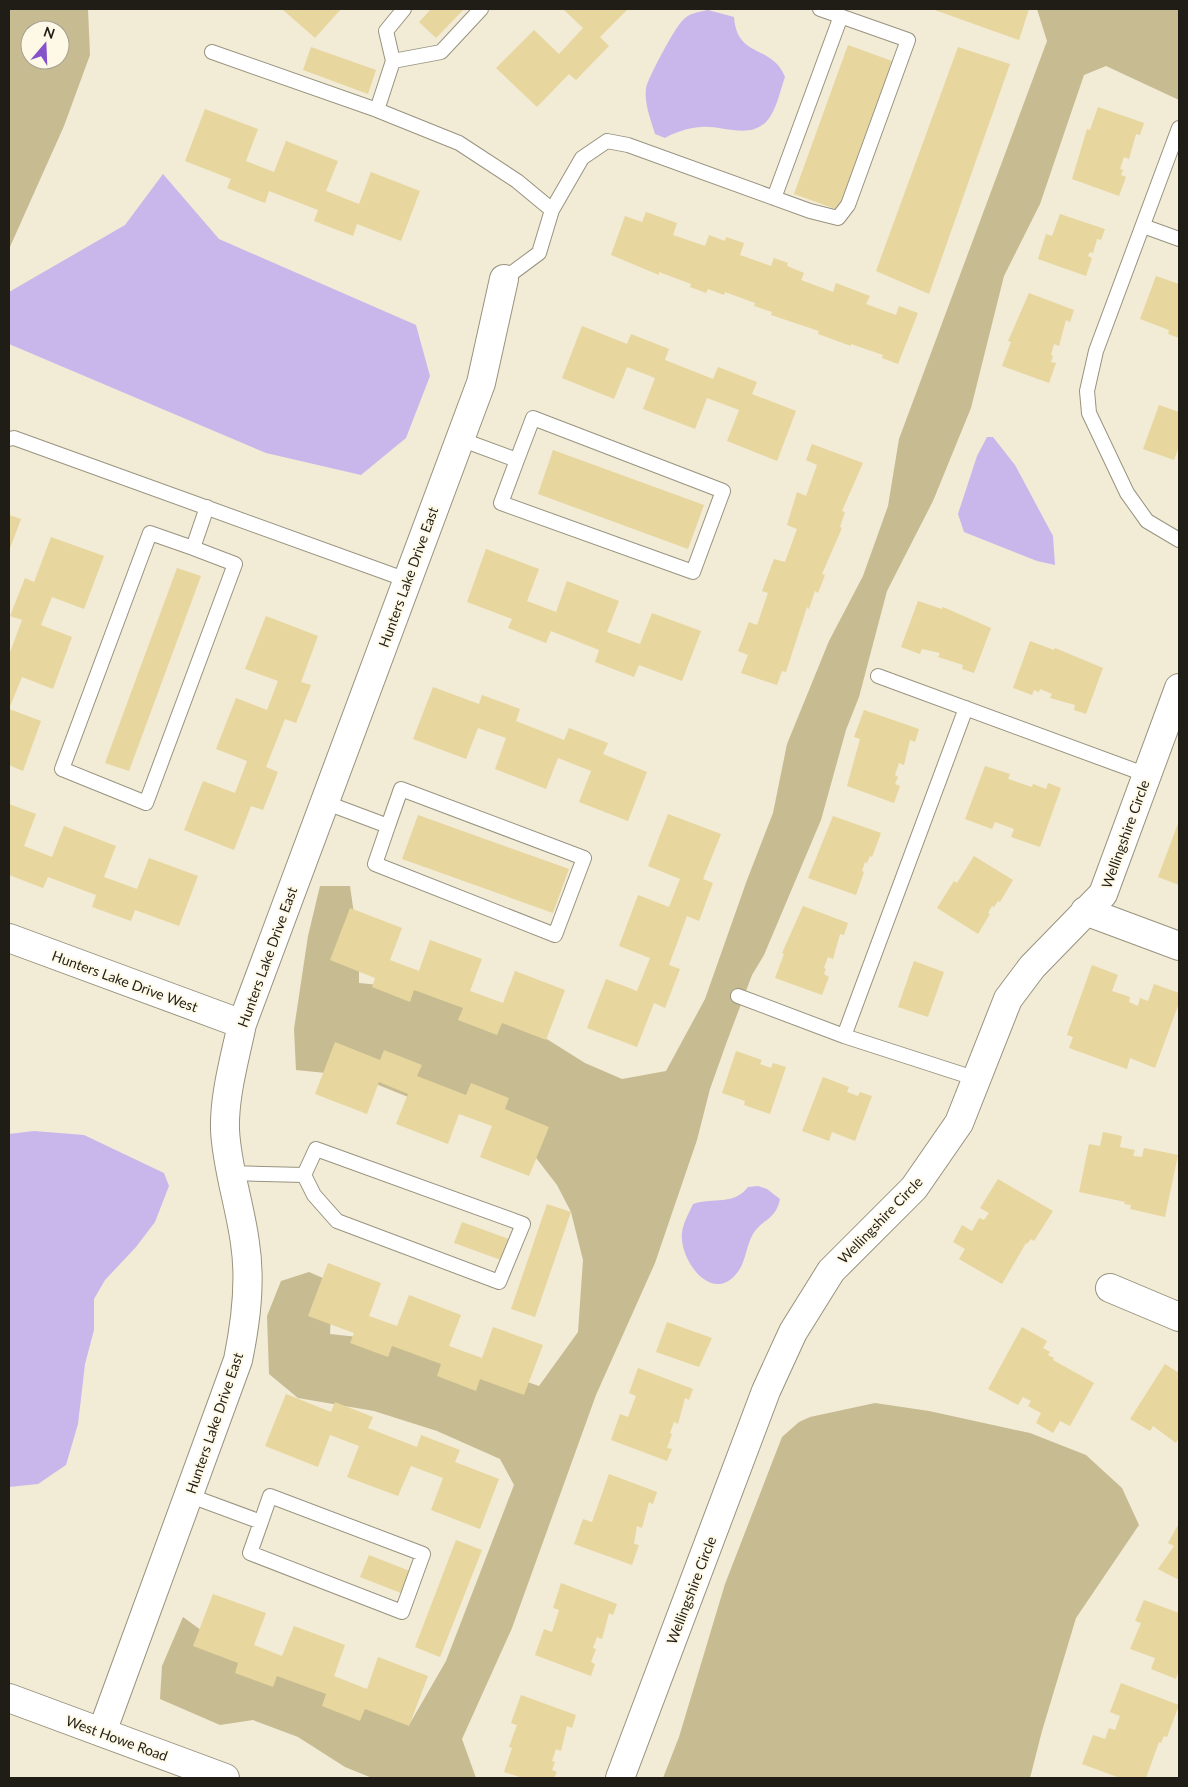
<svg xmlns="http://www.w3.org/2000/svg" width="1188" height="1787" font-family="Lato,sans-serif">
  <rect width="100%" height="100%" fill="#f2ebd6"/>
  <!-- green -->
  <path fill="#c7bb91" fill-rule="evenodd" d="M 9,9 L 88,9 L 90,55 L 64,126 L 9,249 ZM 30,30 L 60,30 L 60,60 L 30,60 Z
    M 1037,9 L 1179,9 L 1179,100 L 1106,66 L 1084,75 L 1040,204 L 1004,276 L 971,408 L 933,501 L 887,591 L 859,697 L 846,730 L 821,820 L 764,955 L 752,975 L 726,1044 L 710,1089 L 697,1140 L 655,1263 L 596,1395 L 512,1628 L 462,1739 L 476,1778 L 372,1778 L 345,1767 L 298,1737 L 253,1720 L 220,1725 L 160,1699 L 162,1666 L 183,1617 L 220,1644 L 409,1725 L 446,1661 L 514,1485 L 500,1459 L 437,1431 L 374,1411 L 298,1398 L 269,1374 L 267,1316 L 281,1281 L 309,1272 L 332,1282 L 330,1334 L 414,1343 L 539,1386 L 578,1332 L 583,1260 L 571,1212 L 557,1185 L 513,1128 L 433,1107 L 356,1076 L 296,1070 L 294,1029 L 308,936 L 320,886 L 350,886 L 359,949 L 359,983 L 450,992 L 518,1021 L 585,1063 L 622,1079 L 666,1071 L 705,999 L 747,880 L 773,813 L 787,744 L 829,641 L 863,576 L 888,506 L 899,439 L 1047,41 Z
    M 875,1403 L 929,1411 L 1030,1433 L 1086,1455 L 1122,1488 L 1139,1525 L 1076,1618 L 1042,1731 L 1030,1778 L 663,1778 L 679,1737 L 725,1584 L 782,1437 L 799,1422 L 810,1417 Z"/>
  <!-- water -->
  <path fill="#c9b7eb" d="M 708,10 L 734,17 C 737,59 772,44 785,77 C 780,91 776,113 765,123 C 747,139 721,125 701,127 C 688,128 675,132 665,138 L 655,134 C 651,120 644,104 646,88 C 648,78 675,27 683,20 C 689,13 699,12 708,10 Z
    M 163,174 L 219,239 L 416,325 L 430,376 L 406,438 L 361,475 L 266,453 L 9,344 L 9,292 L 125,225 Z
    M 987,437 L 993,437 L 1015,465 L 1053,536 L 1055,565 L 1037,561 L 964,532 L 958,514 L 977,456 Z
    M 34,1131 L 84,1135 L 164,1173 L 169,1186 L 155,1222 L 136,1247 L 105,1280 L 94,1299 L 94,1330 L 85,1364 L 78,1424 L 66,1465 L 38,1484 L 9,1487 L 9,1134 Z
    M 758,1186 L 767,1189 L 780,1199 C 776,1220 762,1219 753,1234 C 746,1246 746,1262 737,1273 C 712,1305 679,1260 682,1233 C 683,1223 689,1213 693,1204 C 714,1197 733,1206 748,1187 Z"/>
  <!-- building -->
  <path fill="#e7d69e" d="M 282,9 L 341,9 L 315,38 Z
    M 431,9 L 464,9 L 436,38 L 419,22 Z
    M 563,9 L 628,9 L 600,37 L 609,46 L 576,80 L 569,74 L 537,107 L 496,68 L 534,30 L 559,54 L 583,28 Z
    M 932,9 L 1029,9 L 1019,40 Z
    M 848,45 L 892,61 L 838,210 L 794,194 Z
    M 311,47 L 376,70 L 368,94 L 303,70 Z
    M 958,47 L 1010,64 L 929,294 L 876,271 Z
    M 1098,107 L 1144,123 L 1140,135 L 1136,134 L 1129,159 L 1124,157 L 1120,169 L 1123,170 L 1121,175 L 1126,177 L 1119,196 L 1072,179 L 1087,129 L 1090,130 Z
    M 205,109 L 258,129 L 246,161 L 274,172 L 286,141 L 338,161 L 326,191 L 359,204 L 371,172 L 420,191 L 401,241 L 357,224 L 353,236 L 314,221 L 318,210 L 269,191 L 265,203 L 227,188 L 231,179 L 185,161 Z
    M 646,212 L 677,223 L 673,235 L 705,246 L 709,235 L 725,241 L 726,237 L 744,243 L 740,255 L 771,266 L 774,258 L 788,263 L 787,266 L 804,273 L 801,280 L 833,292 L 836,283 L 870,296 L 866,304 L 896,315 L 899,306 L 918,313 L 898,364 L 882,358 L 883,355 L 851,344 L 851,346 L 818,334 L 819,331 L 771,315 L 772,312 L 754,306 L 755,303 L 725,292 L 724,295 L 708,289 L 706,293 L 690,287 L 691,284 L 659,272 L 659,275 L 611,255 L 625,216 L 642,222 Z
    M 1060,214 L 1105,229 L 1101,240 L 1097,239 L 1093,253 L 1090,252 L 1088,256 L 1092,258 L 1086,276 L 1038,259 L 1046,234 L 1052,236 Z
    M 1156,276 L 1179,284 L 1179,338 L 1168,334 L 1169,330 L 1140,319 Z
    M 1029,293 L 1074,310 L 1070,322 L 1066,320 L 1059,346 L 1054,344 L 1051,355 L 1053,356 L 1051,362 L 1056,363 L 1049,383 L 1002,366 L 1011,342 L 1008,341 Z
    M 582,326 L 627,344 L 631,334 L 669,349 L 665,360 L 713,379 L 718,367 L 757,382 L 752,394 L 796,411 L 777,461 L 727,441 L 739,410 L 707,398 L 695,429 L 643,409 L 655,378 L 627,367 L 614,399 L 562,378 Z
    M 1159,405 L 1179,412 L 1179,446 L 1174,460 L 1143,449 Z
    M 812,444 L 863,463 L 842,511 L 845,512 L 840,527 L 842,528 L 822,574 L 825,575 L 818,593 L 815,591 L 809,609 L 807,607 L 786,672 L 782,671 L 777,685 L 741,673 L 748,655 L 738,651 L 749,622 L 757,625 L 768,593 L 762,591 L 774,559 L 785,562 L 797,529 L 787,525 L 797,492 L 806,496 L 817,465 L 806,460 Z
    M 553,450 L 704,505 L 688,549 L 538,494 Z
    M 9,515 L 21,519 L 9,551 Z
    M 51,537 L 104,556 L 84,609 L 52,597 L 41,625 L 72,637 L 53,689 L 22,677 L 9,709 L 41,721 L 23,771 L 9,765 L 9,655 L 22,620 L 10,616 L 25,578 L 34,582 Z
    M 486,549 L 539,569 L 527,601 L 556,612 L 567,581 L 619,601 L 607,632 L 640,644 L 652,613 L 701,631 L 682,681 L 639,665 L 634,677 L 595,662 L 599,650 L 551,631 L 546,643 L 508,628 L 512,619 L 467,602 Z
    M 177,568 L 201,576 L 129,771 L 105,763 Z
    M 918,601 L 942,609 L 943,607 L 991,628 L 974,673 L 962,669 L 963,665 L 938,657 L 940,653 L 922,649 L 920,654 L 901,647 Z
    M 266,616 L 318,636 L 301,682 L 311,685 L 296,723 L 285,719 L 266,767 L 278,772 L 263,810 L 251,806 L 234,850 L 184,830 L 203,781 L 235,793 L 247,761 L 216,749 L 236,698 L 267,710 L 278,681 L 245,669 Z
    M 1030,641 L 1054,650 L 1055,648 L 1103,668 L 1086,714 L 1074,710 L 1075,705 L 1050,698 L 1052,694 L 1040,689 L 1039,692 L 1034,690 L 1032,695 L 1013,688 Z
    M 433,687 L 479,704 L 482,695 L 520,709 L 516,721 L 564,740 L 569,728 L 608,743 L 603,754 L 647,772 L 628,821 L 579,802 L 591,771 L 558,758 L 546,789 L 495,769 L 506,738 L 478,728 L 466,759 L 413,739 Z
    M 864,710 L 919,729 L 915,742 L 910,740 L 904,765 L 899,763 L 895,775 L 898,777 L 895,784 L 900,786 L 894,803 L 847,786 L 860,739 L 854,737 Z
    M 985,766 L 1010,774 L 1008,779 L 1032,787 L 1033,784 L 1046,789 L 1048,783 L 1061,788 L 1040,847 L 1011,837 L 1014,829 L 995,822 L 992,829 L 965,819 Z
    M 9,804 L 36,814 L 24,846 L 52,857 L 64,826 L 116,846 L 104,877 L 137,889 L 149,858 L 198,876 L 179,926 L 135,910 L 131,921 L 92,907 L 96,895 L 48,877 L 43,888 L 9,875 Z
    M 668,814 L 721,834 L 703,879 L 713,883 L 699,921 L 687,916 L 669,965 L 680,969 L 665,1008 L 654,1003 L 637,1047 L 587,1028 L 606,979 L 637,991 L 650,958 L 619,946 L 638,895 L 669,907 L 680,879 L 648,866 Z
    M 418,815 L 569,869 L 553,913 L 402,859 Z
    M 833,816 L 881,833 L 872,857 L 870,856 L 867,863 L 865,862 L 862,871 L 864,872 L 856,895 L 808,878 Z
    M 1179,821 L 1179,885 L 1158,877 Z
    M 974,856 L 1013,880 L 1000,902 L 998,901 L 994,907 L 992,906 L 988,913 L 990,914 L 978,934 L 937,908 L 954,881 L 957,883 Z
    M 803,906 L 848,923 L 844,935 L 840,934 L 833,959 L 828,957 L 824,968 L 826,969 L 824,974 L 829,977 L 822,995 L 775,978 L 784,954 L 782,953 Z
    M 350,908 L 402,928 L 390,960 L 419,971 L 430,940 L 482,959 L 470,991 L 503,1003 L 515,971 L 565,990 L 546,1040 L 502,1023 L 497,1035 L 458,1020 L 463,1008 L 414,990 L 410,1002 L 372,987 L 375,978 L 330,960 Z
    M 914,961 L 944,972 L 928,1017 L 898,1007 Z
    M 1092,965 L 1118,975 L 1112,991 L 1130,997 L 1129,1002 L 1138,1006 L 1140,998 L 1148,1001 L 1154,984 L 1179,993 L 1179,1003 L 1155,1068 L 1130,1058 L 1127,1069 L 1069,1048 L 1073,1037 L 1067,1035 Z
    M 335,1042 L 380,1060 L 384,1050 L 422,1065 L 417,1076 L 466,1095 L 471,1083 L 509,1098 L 505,1109 L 549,1127 L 529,1176 L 480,1157 L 492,1126 L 459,1114 L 448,1144 L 396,1124 L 408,1094 L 379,1082 L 367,1114 L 315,1094 Z
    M 736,1051 L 762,1060 L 760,1064 L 771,1068 L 773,1063 L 786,1067 L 770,1114 L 744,1105 L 745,1101 L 722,1093 Z
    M 823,1077 L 849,1087 L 847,1092 L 858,1096 L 860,1092 L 872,1096 L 855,1141 L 832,1132 L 829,1141 L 802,1131 Z
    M 1103,1132 L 1122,1136 L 1120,1147 L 1135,1150 L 1133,1156 L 1142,1157 L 1144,1148 L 1178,1155 L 1165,1217 L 1130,1209 L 1131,1205 L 1124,1204 L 1125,1202 L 1079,1192 L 1089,1144 L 1100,1146 Z
    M 998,1179 L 1053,1211 L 1034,1241 L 1031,1239 L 1027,1244 L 1026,1243 L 1002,1284 L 959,1259 L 965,1249 L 953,1242 L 962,1225 L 972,1231 L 979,1218 L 984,1220 L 989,1213 L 980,1208 Z
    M 547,1204 L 571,1212 L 535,1317 L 511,1309 Z
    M 462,1222 L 509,1239 L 501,1260 L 454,1243 Z
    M 328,1263 L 381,1283 L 369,1316 L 397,1326 L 409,1295 L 461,1315 L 449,1346 L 482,1358 L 493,1327 L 543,1345 L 524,1395 L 480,1379 L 476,1391 L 437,1376 L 441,1364 L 392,1346 L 388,1357 L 350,1343 L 354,1333 L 308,1316 Z
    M 667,1322 L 712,1338 L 699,1367 L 656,1352 Z
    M 1022,1327 L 1047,1341 L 1043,1348 L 1050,1352 L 1048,1355 L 1054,1358 L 1053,1360 L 1094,1383 L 1070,1426 L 1060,1421 L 1053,1433 L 1036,1423 L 1041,1413 L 1028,1406 L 1031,1401 L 1023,1397 L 1018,1405 L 988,1389 Z
    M 1165,1364 L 1179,1373 L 1177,1378 L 1179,1379 L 1179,1437 L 1176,1443 L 1153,1426 L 1150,1431 L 1130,1419 Z
    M 638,1368 L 693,1389 L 689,1400 L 685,1398 L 678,1424 L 674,1422 L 670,1433 L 672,1434 L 667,1448 L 672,1449 L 667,1461 L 611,1440 L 620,1414 L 628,1417 L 636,1396 L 629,1393 Z
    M 286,1394 L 331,1412 L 335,1402 L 373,1417 L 368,1428 L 417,1447 L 421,1435 L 460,1450 L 455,1462 L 499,1479 L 480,1529 L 431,1510 L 443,1478 L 411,1466 L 398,1496 L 347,1477 L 359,1446 L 330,1435 L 318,1467 L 265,1446 Z
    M 609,1474 L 657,1492 L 653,1504 L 649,1502 L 642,1528 L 637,1526 L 634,1544 L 639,1545 L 632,1565 L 574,1544 L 583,1519 L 592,1522 Z
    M 1179,1523 L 1179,1580 L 1158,1569 L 1174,1546 L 1168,1543 Z
    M 456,1540 L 482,1550 L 440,1657 L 415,1647 Z
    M 369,1555 L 415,1573 L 406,1595 L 360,1577 Z
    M 561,1583 L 617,1604 L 613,1615 L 609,1613 L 602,1639 L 597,1637 L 593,1648 L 596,1649 L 591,1662 L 595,1664 L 591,1676 L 535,1655 L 544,1629 L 552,1632 L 559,1610 L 553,1608 Z
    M 213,1594 L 266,1613 L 254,1645 L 282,1656 L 294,1626 L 345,1645 L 334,1676 L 367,1689 L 378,1657 L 428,1676 L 409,1726 L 365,1709 L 360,1721 L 322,1706 L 326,1694 L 277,1676 L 273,1687 L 235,1673 L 238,1663 L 193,1646 Z
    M 1144,1600 L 1179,1613 L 1179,1669 L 1176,1679 L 1151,1669 L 1155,1658 L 1130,1649 L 1141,1623 L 1135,1621 Z
    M 1121,1683 L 1179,1705 L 1167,1737 L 1164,1736 L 1161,1743 L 1159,1742 L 1146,1778 L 1120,1778 L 1082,1764 L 1093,1735 L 1105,1739 L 1109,1728 L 1115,1730 L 1120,1716 L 1110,1712 Z
    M 521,1695 L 576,1715 L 572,1728 L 567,1726 L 561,1751 L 556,1749 L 552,1761 L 555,1762 L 552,1770 L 557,1772 L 554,1778 L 523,1778 L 504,1772 L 512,1748 L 509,1747 L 517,1725 L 511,1723 Z"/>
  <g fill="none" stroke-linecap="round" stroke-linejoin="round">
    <defs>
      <path id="lane" d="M 404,9 L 386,31 L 393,61 L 377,110 L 459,143 L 517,181 L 552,210
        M 212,52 L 377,110
        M 393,61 L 441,52 L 481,9
        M 1179,128 L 1096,351 L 1087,391 L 1089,413 L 1127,493 L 1147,521 L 1179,540
        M 774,198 L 841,16
        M 1143,226 L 1179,239
        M 504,279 L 539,253 L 552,210 L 582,158 L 607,141 L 628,145 L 810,211 L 838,218 L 848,205 L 908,40 L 820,9
        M 9,439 L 14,438 L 407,580
        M 460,439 L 517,460 L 533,418 L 723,491 L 693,572 L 501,503 L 517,460
        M 193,548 L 150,533 L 62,769 L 146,803 L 235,564 L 193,548 L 207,507
        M 878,676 L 1147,775
        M 324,802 L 388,826 L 401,789 L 584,858 L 555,935 L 375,864 L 388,826
        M 738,996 L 844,1036 L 977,1079
        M 844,1036 L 966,708
        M 230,1173 L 304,1175 L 316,1149 L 523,1224 L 499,1282 L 337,1221 L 314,1195 L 304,1175
        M 188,1495 L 261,1522 L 270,1496 L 423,1554 L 402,1612 L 250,1553 L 261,1522"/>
      <path id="street" d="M 1085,911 L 1179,946
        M 9,938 L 242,1024
        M 1110,1288 L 1179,1317
        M 102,1732 L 238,1360 C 246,1321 251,1282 245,1243 C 240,1205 227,1169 225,1130 C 224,1095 235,1058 242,1024 L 481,383 L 504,279
        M 620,1778 L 766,1391 L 793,1332 L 831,1271 L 914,1188 L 959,1123 L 1008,999 L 1032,967 L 1103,894 L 1179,688"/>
      <path id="secondary" d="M 9,1698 L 225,1778"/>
    </defs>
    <!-- lane casing -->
    <use href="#lane" stroke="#98937f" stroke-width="16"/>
    <!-- street casing -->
    <use href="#street" stroke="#98937f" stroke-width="30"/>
    <!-- secondary casing -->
    <use href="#secondary" stroke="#98937f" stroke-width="30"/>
    <!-- lane -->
    <use href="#lane" stroke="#fff" stroke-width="14"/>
    <!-- street -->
    <use href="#street" stroke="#fff" stroke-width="28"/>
    <!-- secondary -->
    <use href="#secondary" stroke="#fff" stroke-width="28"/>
  </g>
  <g text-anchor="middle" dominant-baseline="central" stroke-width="4" stroke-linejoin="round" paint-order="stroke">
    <!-- street labels -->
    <g font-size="14" fill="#201d16" stroke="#fef9e7">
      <text transform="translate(408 577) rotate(-70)">Hunters Lake Drive East</text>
      <text transform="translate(1125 834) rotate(-70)">Wellingshire Circle</text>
      <text transform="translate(267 957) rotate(-70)">Hunters Lake Drive East</text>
      <text transform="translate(125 981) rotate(20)">Hunters Lake Drive West</text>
      <text transform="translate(880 1220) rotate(-46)">Wellingshire Circle</text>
      <text transform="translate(214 1423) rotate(-71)">Hunters Lake Drive East</text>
      <text transform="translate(691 1590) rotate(-69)">Wellingshire Circle</text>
      <text transform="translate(117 1738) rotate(20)">West Howe Road</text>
    </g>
  </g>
  <!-- border -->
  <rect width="1188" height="1787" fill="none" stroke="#201d16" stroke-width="20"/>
  <!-- north arrow -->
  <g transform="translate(45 45) rotate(19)"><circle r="24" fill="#fef9e7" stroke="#a5a193"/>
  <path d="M0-4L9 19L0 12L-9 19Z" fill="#8652ca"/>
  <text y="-8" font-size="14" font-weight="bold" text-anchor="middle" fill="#201d16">N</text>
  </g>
</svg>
